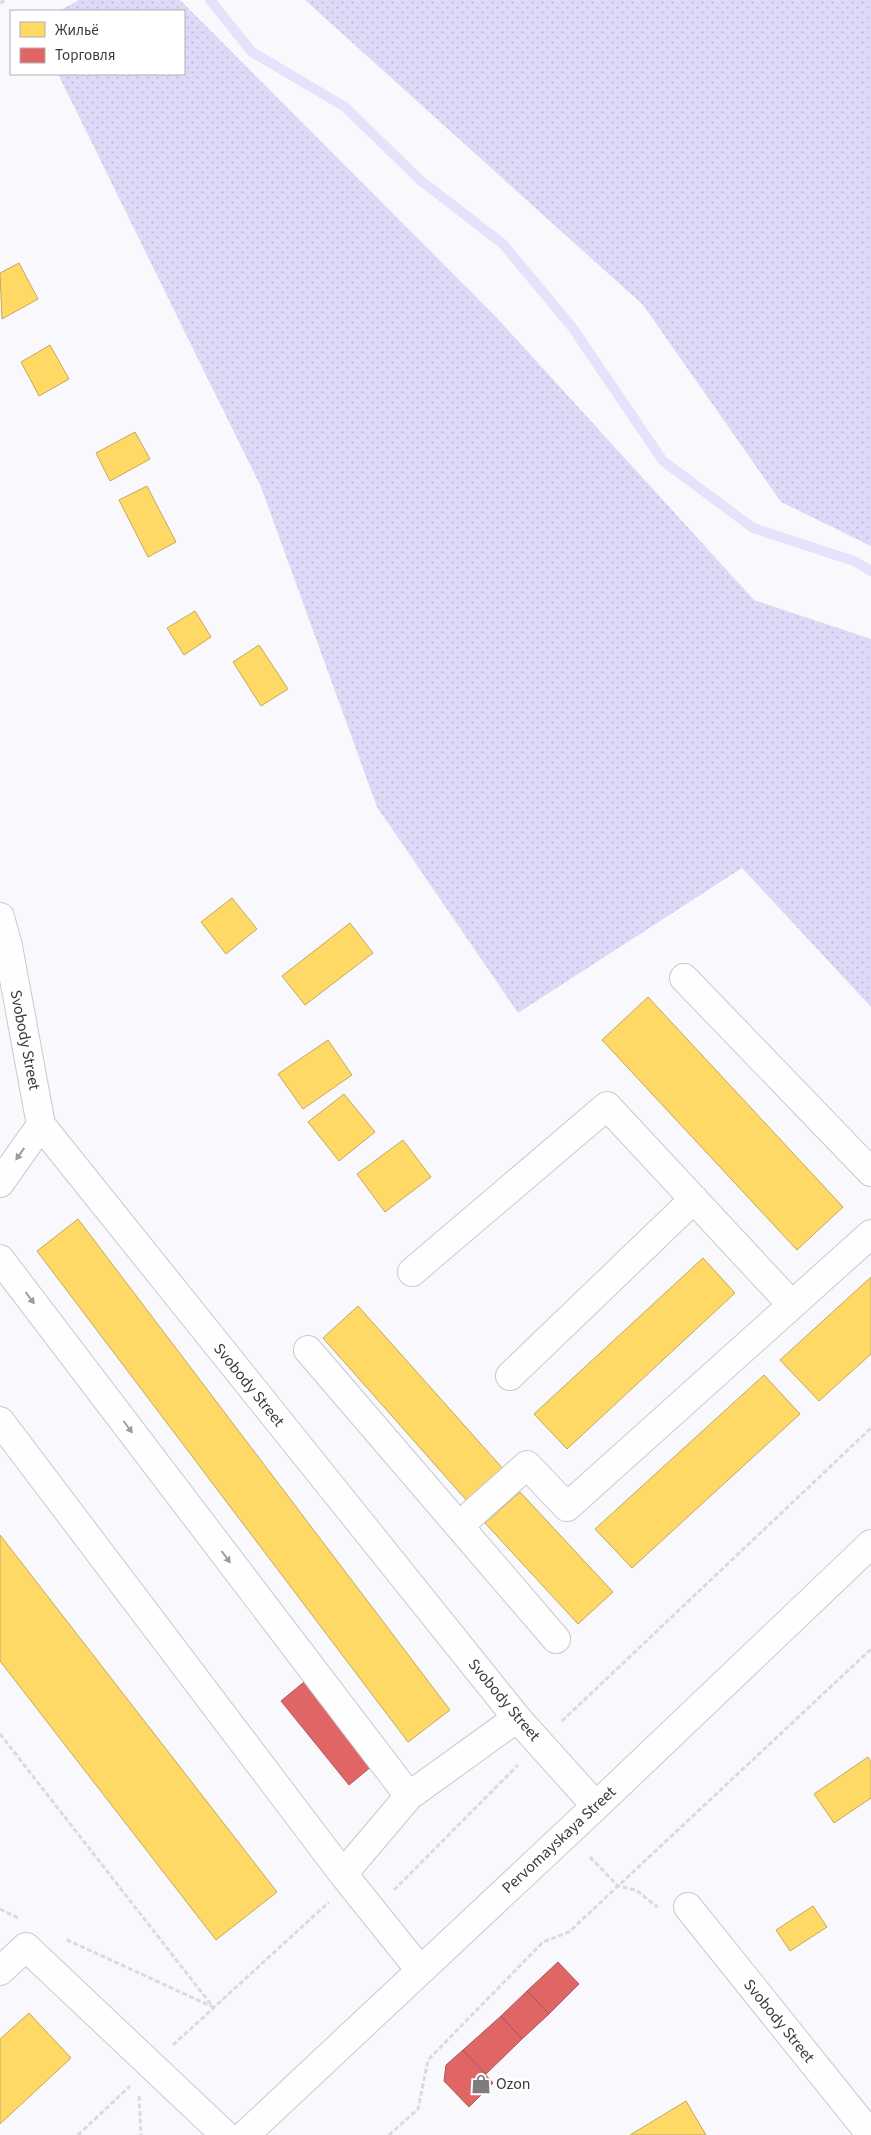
<svg xmlns="http://www.w3.org/2000/svg" width="871" height="2135" font-family="'Source Sans 3',sans-serif">
  <defs>
    <pattern id="garden-dots" width="8" height="8" patternUnits="userSpaceOnUse" patternTransform="scale(1.25)"><rect width="8" height="8" fill="#e0d8f7"/><path d="M2 2h.1M6 6h.1" fill="none" stroke="#c1bad5" stroke-width="1.8" stroke-linecap="round"/></pattern>
  </defs>
  <rect width="100%" height="100%" fill="#f9f8fd"/>
  <!-- garden -->
  <path fill="url(#garden-dots)" d="M 79,0 L 180,0 L 498,319 L 754,600 L 871,639 L 871,1007 L 742,868 L 518,1013 L 377,807 L 261,487 L 58,74 L 184,74 L 184,11 L 59,11 Z
    M 305,0 L 871,0 L 871,546 L 781,502 L 643,305 Z"/>
  <!-- homes -->
  <path fill="#ffd966" stroke="#c4a95a" d="M 19,263 L 38,299 L 2,319 L 0,273 Z
    M 50,345 L 69,379 L 39,396 L 21,362 Z
    M 135,432 L 150,459 L 110,481 L 96,453 Z
    M 147,486 L 176,542 L 148,557 L 119,500 Z
    M 195,611 L 211,637 L 184,655 L 167,628 Z
    M 259,645 L 288,689 L 261,706 L 233,662 Z
    M 232,898 L 257,929 L 226,954 L 201,922 Z
    M 350,923 L 373,953 L 305,1005 L 282,976 Z
    M 648,997 L 843,1207 L 797,1250 L 602,1040 Z
    M 328,1040 L 352,1075 L 303,1109 L 278,1074 Z
    M 344,1094 L 375,1132 L 339,1161 L 308,1122 Z
    M 403,1140 L 431,1177 L 385,1212 L 357,1174 Z
    M 78,1219 L 450,1710 L 408,1742 L 37,1251 Z
    M 703,1258 L 735,1293 L 567,1449 L 534,1414 Z
    M 871,1277 L 871,1354 L 819,1401 L 780,1360 Z
    M 358,1306 L 504,1470 L 468,1502 L 323,1338 Z
    M 764,1375 L 800,1414 L 632,1568 L 595,1529 Z
    M 520,1492 L 613,1592 L 578,1624 L 485,1523 Z
    M 0,1535 L 277,1892 L 216,1940 L 0,1661 Z
    M 868,1757 L 871,1762 L 871,1798 L 834,1823 L 814,1794 Z
    M 813,1906 L 827,1927 L 790,1951 L 776,1930 Z
    M 29,2013 L 71,2058 L 0,2124 L 0,2039 Z
    M 686,2101 L 706,2135 L 630,2135 Z"/>
  <!-- shops -->
  <path fill="#e06666" stroke="#ae595a" d="M 304,1682 L 372,1766 L 349,1785 L 281,1701 Z
    M 558,1962 L 579,1984 L 549,2014 L 527,1991 Z
    M 527,1991 L 549,2014 L 522,2039 L 501,2016 Z
    M 501,2016 L 522,2039 L 486,2074 L 463,2050 Z
    M 463,2050 L 493,2083 L 469,2107 L 444,2081 L 446,2065 Z"/>
  <g fill="none" stroke-linecap="round" stroke-linejoin="round">
    <!-- stream -->
    <path stroke="#e8e1fb" stroke-width="10" d="M 210,0 L 252,52 L 345,107 L 420,180 L 503,244 L 572,327 L 663,461 L 753,528 L 854,561 L 871,571"/>
    <defs>
      <path id="minor" d="M 0,917 L 8,946 L 41,1125 L 517,1718 L 596,1806
        M 684,978 L 871,1172
        M 0,1183 L 41,1125
        M 0,1259 L 409,1796 L 343,1874 L 420,1970
        M 412,1272 L 607,1106 L 792,1305
        M 308,1350 L 459,1526 L 527,1465 L 567,1507 L 871,1234
        M 510,1376 L 694,1199
        M 0,1421 L 343,1874
        M 459,1526 L 556,1639
        M 409,1796 L 517,1718
        M 688,1907 L 871,2135
        M 0,1971 L 26,1947 L 225,2135
        M 245,2135 L 596,1806 L 871,1544"/>
    </defs>
    <!-- minor casing -->
    <use href="#minor" stroke="#cac9cd" stroke-width="30"/>
    <!-- path -->
    <path stroke="#dbdbdd" stroke-width="3" stroke-dasharray="5 2.5" stroke-linecap="butt" d="M 0,3 L 6,0
      M 562,1721 L 871,1428
      M 0,1734 L 213,2007 L 65,1939
      M 590,1857 L 618,1886 L 636,1890 L 656,1906 L 658,1906
      M 394,1890 L 518,1765
      M 0,1909 L 18,1918
      M 173,2045 L 329,1902
      M 139,2096 L 141,2135
      M 78,2135 L 130,2086
      M 389,2135 L 418,2109 L 428,2060 L 543,1942 L 569,1932 L 871,1649"/>
    <!-- minor -->
    <use href="#minor" stroke="#fefeff" stroke-width="28"/>
  </g>
  <!-- one-way arrows -->
  <defs><path id="oneway-solid" d="M-6-.8H1V-3.2L6.5 0L1 3.2V.8H-6Z" transform="scale(1.25)"/></defs>
  <g fill="#9c9c9e">
    <use href="#oneway-solid" transform="translate(20 1154) rotate(125)"/>
    <use href="#oneway-solid" transform="translate(30 1298) rotate(53)"/>
    <use href="#oneway-solid" transform="translate(128 1427) rotate(53)"/>
    <use href="#oneway-solid" transform="translate(226 1557) rotate(53)"/>
  </g>
  <!-- icons -->
  <defs>
    <symbol id="shop-bare" viewBox="-9 -9 18 18"><path d="M-5-2.5h2.3a2.7 3.5 0 0 1 5.4 0H5L5.5 6h-11ZM-1.5-2.5h3a1.5 2.3 0 0 0-3 0Z" fill="#7e7c81" stroke="#fff" stroke-width="2.5" paint-order="stroke"/></symbol>
  </defs>
  <g fill-rule="evenodd">
    <use href="#shop-bare" x="467" y="2070" width="28" height="28"/>
  </g>
  <g text-anchor="middle" dominant-baseline="central" stroke-width="5" stroke-linejoin="round" paint-order="stroke">
    <!-- street labels -->
    <g font-size="16" fill="#3b3a3e" stroke="#fff">
      <text transform="translate(25 1040) rotate(79)">Svobody Street</text>
      <text transform="translate(249 1385) rotate(51)">Svobody Street</text>
      <text transform="translate(504 1700) rotate(50)">Svobody Street</text>
      <text transform="translate(559 1840) rotate(-43)">Pervomayskaya Street</text>
      <text transform="translate(779 2021) rotate(51)">Svobody Street</text>
    </g>
    <!-- poi labels -->
    <g font-size="16" fill="#3b3a3e" stroke="#fff" text-anchor="start">
      <text x="496" y="2084">Ozon</text>
    </g>
  </g>
  <!-- legend -->
  <rect x="10" y="10" width="175" height="65" fill="#ffffff" stroke="#b1b0b2"/>
  <rect x="20" y="22" width="25" height="15" fill="#ffd966" stroke="#b1b0b2"/>
  <text x="55" y="35" font-size="15" fill="#3b3a3e">Жильё</text>
  <rect x="20" y="48" width="25" height="15" fill="#e06666" stroke="#b1b0b2"/>
  <text x="55" y="60" font-size="15" fill="#3b3a3e">Торговля</text>
</svg>
